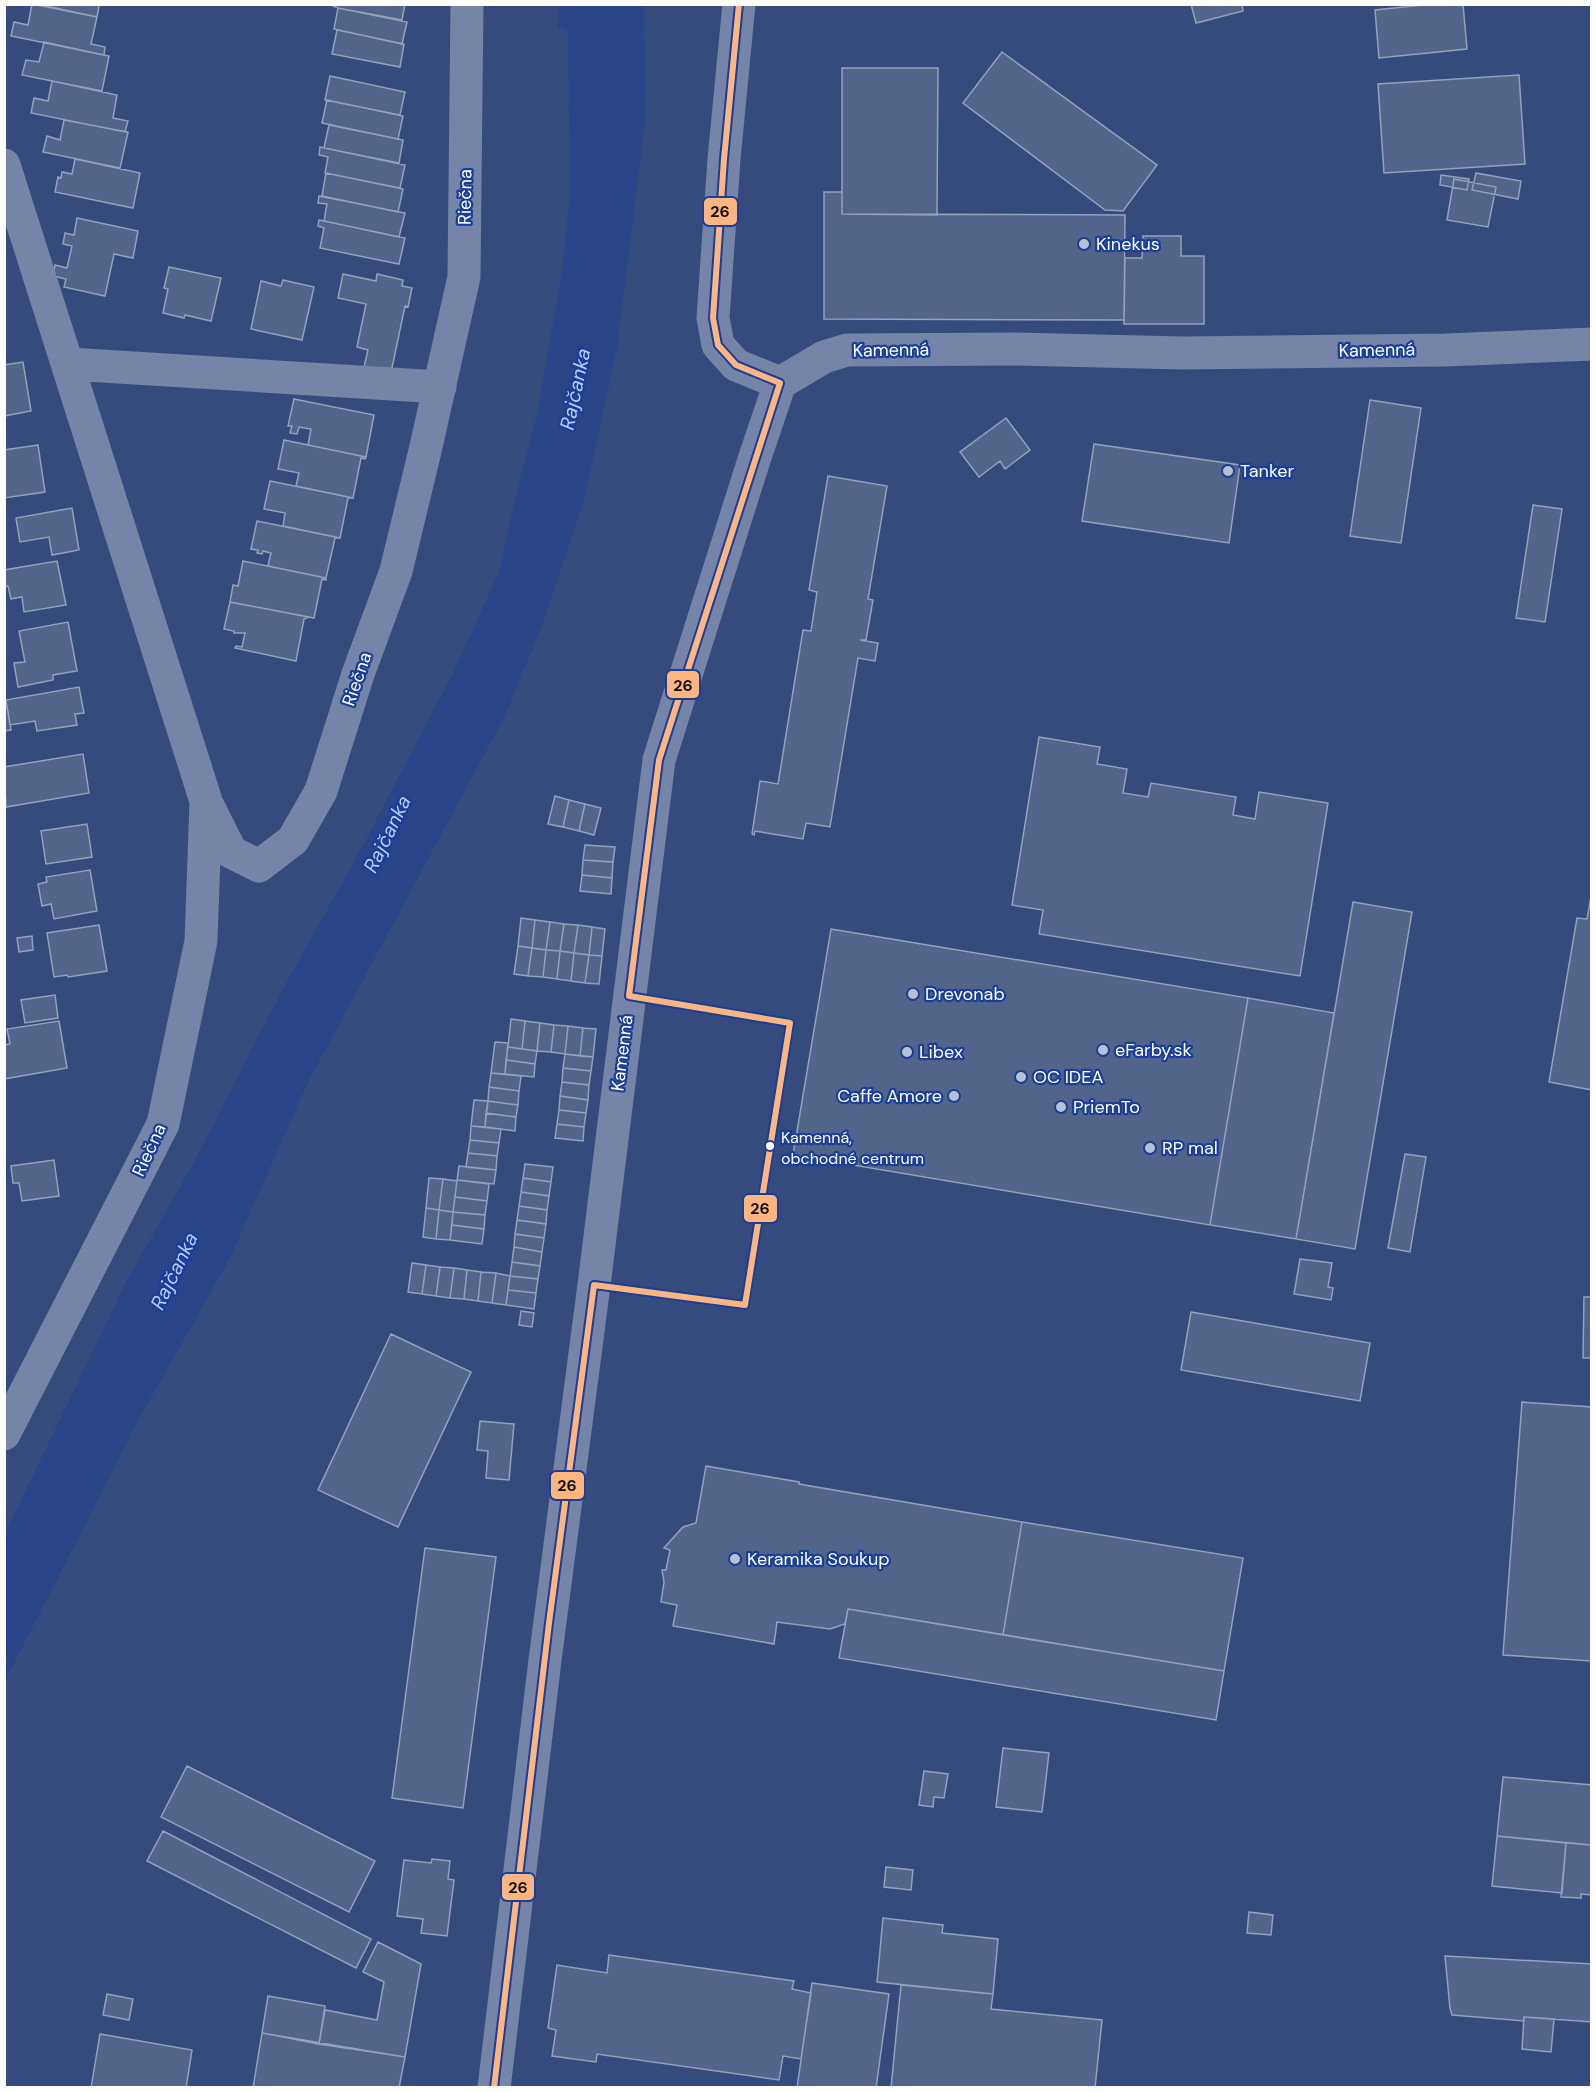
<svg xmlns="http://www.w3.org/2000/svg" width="1596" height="2092" font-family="'DM Sans',sans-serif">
  <rect width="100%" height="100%" fill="#354b7d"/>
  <!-- water -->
  <path fill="#294588" d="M 559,5 L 644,5 L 645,122 L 618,342 L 584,501 L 543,623 L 505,716 L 308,1082 L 230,1258 L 140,1417 L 5,1681 L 5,1534 L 125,1284 L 195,1160 L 285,985 L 360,851 L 453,673 L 499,572 L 519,482 L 537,415 L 562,271 L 570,196 L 568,38 L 567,29 L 558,27 Z"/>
  <!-- building -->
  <path fill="#53648b" stroke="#94a0bc" stroke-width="1.5" d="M 32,4 L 97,17 L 91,44 L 105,47 L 104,55 L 11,36 L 14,22 L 28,25 Z
    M 37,4 L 93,4 L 99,6 L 97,17 Z
    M 333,4 L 405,4 L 402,20 L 338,8 L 333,6 Z
    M 1191,4 L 1242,4 L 1243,11 L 1196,23 Z
    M 1433,4 L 1463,4 L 1467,49 L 1379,58 L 1375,10 Z
    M 338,8 L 407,22 L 402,44 L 334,29 Z
    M 337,30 L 404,44 L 400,67 L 332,54 Z
    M 44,42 L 109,56 L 102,91 L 22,75 L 26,60 L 39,62 Z
    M 1002,52 L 1157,165 L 1123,211 L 1105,210 L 963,103 Z
    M 842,68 L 938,68 L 937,215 L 842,214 Z
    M 1519,75 L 1525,164 L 1384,173 L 1378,84 Z
    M 330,76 L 405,92 L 400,115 L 325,100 Z
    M 52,81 L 117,95 L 113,118 L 128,121 L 125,132 L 31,113 L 34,98 L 48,101 Z
    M 327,100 L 403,116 L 398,139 L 322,123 Z
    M 64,120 L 128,132 L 120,168 L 43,152 L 47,136 L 60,140 Z
    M 329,125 L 403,140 L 399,163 L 324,148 Z
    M 320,147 L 405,165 L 400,188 L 325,173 L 328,157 L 319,155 Z
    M 75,159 L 140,173 L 133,208 L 55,192 L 58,177 L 61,178 L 62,172 L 72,174 Z
    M 326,173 L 403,189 L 398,212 L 322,196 Z
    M 1476,173 L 1521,181 L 1518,199 L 1472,190 Z
    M 1441,175 L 1469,179 L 1467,190 L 1440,185 Z
    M 1454,179 L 1496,187 L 1488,227 L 1447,220 Z
    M 824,192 L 842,192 L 842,214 L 1125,215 L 1124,320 L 824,319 Z
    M 319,196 L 405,213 L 399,237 L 324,221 L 327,204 L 318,203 Z
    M 77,218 L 138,231 L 133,258 L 114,254 L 105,296 L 64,287 L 66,279 L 53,276 L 55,265 L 67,268 L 72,246 L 63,244 L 65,233 L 74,235 Z
    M 319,220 L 405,238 L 399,264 L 320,248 L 324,228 L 318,226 Z
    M 1143,236 L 1181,236 L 1181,256 L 1204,256 L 1204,324 L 1124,324 L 1125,258 L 1142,258 Z
    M 169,267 L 221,278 L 211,321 L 185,315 L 184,318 L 163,313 L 168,289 L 164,288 Z
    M 343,274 L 376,281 L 377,274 L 403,280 L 402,286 L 412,288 L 408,307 L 405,306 L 389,382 L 362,376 L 368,350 L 357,347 L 366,304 L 338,298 Z
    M 283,280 L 314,287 L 302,340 L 251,329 L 261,281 L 281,286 Z
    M 23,362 L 31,411 L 4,416 L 4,365 Z
    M 294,399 L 374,415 L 366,457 L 308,445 L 311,429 L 299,427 L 297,434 L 290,433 L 292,426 L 288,426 Z
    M 1370,400 L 1421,408 L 1401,543 L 1350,536 Z
    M 1006,418 L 1030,450 L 1005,469 L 1000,461 L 979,477 L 960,452 Z
    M 284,440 L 366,457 L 365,459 L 361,458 L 353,498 L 296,486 L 299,473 L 278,469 Z
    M 1094,444 L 1240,465 L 1229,543 L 1082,521 Z
    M 38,445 L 45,492 L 4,498 L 4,450 Z
    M 828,476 L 887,486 L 868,599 L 873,600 L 866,640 L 860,640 L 878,643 L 875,661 L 858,658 L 830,827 L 806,823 L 803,839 L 755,831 L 754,835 L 752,834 L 760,781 L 778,784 L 803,630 L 811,631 L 817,592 L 809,590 Z
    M 270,481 L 353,498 L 348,498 L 340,538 L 283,526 L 285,513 L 264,509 Z
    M 1533,505 L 1562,509 L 1545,622 L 1516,618 Z
    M 72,508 L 79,550 L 52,555 L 49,537 L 20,542 L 16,518 Z
    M 257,521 L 340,538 L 335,538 L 326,578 L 268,566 L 271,553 L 263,551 L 262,554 L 257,553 L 258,550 L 251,549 Z
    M 57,561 L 66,605 L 24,612 L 22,597 L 11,599 L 8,586 L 4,586 L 4,570 Z
    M 243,561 L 326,578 L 326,580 L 322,579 L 314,618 L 230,602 L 233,585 L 238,586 Z
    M 230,602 L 309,617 L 304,619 L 296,661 L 235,648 L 236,646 L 242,647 L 245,633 L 234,633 L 234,631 L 224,629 Z
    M 68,622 L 77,671 L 53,675 L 53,680 L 18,687 L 14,663 L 25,662 L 19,631 Z
    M 79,687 L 84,713 L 75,714 L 77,725 L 37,731 L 35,721 L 10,725 L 6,700 Z
    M 4,700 L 6,700 L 11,730 L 4,731 Z
    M 1039,737 L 1100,747 L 1097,764 L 1127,769 L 1123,793 L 1148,797 L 1151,783 L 1236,797 L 1233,815 L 1255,819 L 1259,792 L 1328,803 L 1300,976 L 1039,934 L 1043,910 L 1012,905 Z
    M 83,754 L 89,793 L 6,807 L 4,767 Z
    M 555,796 L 569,800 L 563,827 L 548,824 Z
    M 569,800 L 585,804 L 579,831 L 563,827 Z
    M 585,804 L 601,808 L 594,835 L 579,831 Z
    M 87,824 L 92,857 L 46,864 L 41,831 Z
    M 585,845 L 615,847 L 613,862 L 583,860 Z
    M 583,860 L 613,862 L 612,878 L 582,875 Z
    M 90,870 L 97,911 L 54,919 L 51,904 L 42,906 L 38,884 L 47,882 L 46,877 Z
    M 582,875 L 612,878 L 611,894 L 580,891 Z
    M 1592,891 L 1592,1090 L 1549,1082 L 1577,918 L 1587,919 Z
    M 1353,902 L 1412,912 L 1355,1249 L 1296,1239 Z
    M 521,918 L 535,920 L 532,948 L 518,946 Z
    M 535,920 L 550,922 L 546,950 L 532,948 Z
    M 550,922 L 564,924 L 560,951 L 546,950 Z
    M 564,924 L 578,925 L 574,953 L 560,951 Z
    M 99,925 L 107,971 L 68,977 L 67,975 L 54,977 L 47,933 Z
    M 578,925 L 592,927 L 589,955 L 574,953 Z
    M 592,927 L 605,929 L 602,956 L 589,955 Z
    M 831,929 L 1248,998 L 1210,1225 L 793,1155 Z
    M 32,936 L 33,950 L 19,952 L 17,938 Z
    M 518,946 L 532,948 L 528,976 L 514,974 Z
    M 532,948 L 546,950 L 543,977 L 528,976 Z
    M 546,950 L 560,951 L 557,979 L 543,977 Z
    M 560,951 L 574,953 L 571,981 L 557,979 Z
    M 574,953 L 589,955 L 585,983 L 571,981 Z
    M 589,955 L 602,956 L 599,984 L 585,983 Z
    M 55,995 L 58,1018 L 25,1023 L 21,1000 Z
    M 1248,998 L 1334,1013 L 1296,1239 L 1210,1225 Z
    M 511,1019 L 525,1021 L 522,1049 L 508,1047 Z
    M 59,1021 L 67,1068 L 4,1079 L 4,1045 L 10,1044 L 7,1029 Z
    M 525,1021 L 540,1023 L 537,1051 L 522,1049 Z
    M 540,1023 L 554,1025 L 551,1052 L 537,1051 Z
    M 554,1025 L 568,1026 L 565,1054 L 551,1052 Z
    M 568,1026 L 583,1028 L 580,1056 L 565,1054 Z
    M 583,1028 L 596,1029 L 593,1057 L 580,1056 Z
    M 495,1042 L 508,1043 L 505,1074 L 491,1073 Z
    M 508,1047 L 537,1051 L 535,1064 L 506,1060 Z
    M 565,1054 L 593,1057 L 591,1071 L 563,1068 Z
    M 506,1060 L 535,1064 L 534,1077 L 505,1074 Z
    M 563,1068 L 591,1071 L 589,1085 L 562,1082 Z
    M 491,1073 L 521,1076 L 519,1091 L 489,1087 Z
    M 562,1082 L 589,1085 L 588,1100 L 560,1096 Z
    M 489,1087 L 519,1091 L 518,1105 L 488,1101 Z
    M 560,1096 L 588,1100 L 586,1113 L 559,1110 Z
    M 474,1100 L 488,1101 L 485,1127 L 471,1126 Z
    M 488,1101 L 518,1105 L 516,1117 L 486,1113 Z
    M 559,1110 L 586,1113 L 584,1127 L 557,1124 Z
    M 486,1113 L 516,1117 L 515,1131 L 485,1127 Z
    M 557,1124 L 584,1127 L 583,1141 L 555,1138 Z
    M 471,1126 L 501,1129 L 499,1143 L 470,1140 Z
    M 470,1140 L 499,1143 L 497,1156 L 468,1153 Z
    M 468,1153 L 497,1156 L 496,1170 L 466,1167 Z
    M 1405,1154 L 1426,1157 L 1410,1252 L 1388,1248 Z
    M 54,1160 L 59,1196 L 22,1201 L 19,1183 L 13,1183 L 11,1166 Z
    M 525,1164 L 553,1167 L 551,1182 L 523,1178 Z
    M 459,1166 L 496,1170 L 494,1184 L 457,1180 Z
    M 429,1178 L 443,1179 L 439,1210 L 426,1208 Z
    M 523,1178 L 551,1182 L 549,1196 L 521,1192 Z
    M 443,1179 L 457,1181 L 453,1212 L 439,1210 Z
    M 457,1180 L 489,1184 L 487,1201 L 455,1197 Z
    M 521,1192 L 549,1196 L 547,1210 L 519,1206 Z
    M 455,1197 L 487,1201 L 485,1215 L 453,1212 Z
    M 519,1206 L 547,1210 L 546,1224 L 517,1220 Z
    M 426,1208 L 439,1210 L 436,1239 L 423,1237 Z
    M 439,1210 L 453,1212 L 450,1240 L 436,1239 Z
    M 453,1212 L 485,1215 L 484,1229 L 452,1225 Z
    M 517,1220 L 546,1224 L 544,1238 L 515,1234 Z
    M 452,1225 L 484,1229 L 482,1244 L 450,1240 Z
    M 515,1234 L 544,1238 L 542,1252 L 514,1247 Z
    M 514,1247 L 542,1252 L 540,1266 L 512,1262 Z
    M 1300,1259 L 1332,1263 L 1328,1287 L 1333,1288 L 1331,1300 L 1294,1294 Z
    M 512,1262 L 540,1266 L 538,1279 L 510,1276 Z
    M 412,1263 L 426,1265 L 422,1294 L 408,1292 Z
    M 426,1265 L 440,1267 L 436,1296 L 422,1294 Z
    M 440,1267 L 454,1268 L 450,1298 L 436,1296 Z
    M 454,1268 L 467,1270 L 464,1299 L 450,1298 Z
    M 467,1270 L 481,1272 L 478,1301 L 464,1299 Z
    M 481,1272 L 496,1273 L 492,1303 L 478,1301 Z
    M 496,1273 L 510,1276 L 506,1305 L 492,1303 Z
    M 510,1276 L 538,1279 L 536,1293 L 508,1290 Z
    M 508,1290 L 536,1293 L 534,1309 L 506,1305 Z
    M 1584,1297 L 1592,1297 L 1592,1358 L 1583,1358 Z
    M 521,1311 L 534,1313 L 532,1327 L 519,1325 Z
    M 1191,1312 L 1370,1343 L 1360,1401 L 1181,1370 Z
    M 391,1334 L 471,1372 L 398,1527 L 318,1490 Z
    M 1522,1402 L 1592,1407 L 1592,1661 L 1503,1655 Z
    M 480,1421 L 514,1424 L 509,1480 L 486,1478 L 488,1451 L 477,1450 Z
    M 706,1466 L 799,1482 L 799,1484 L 1022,1522 L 1003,1635 L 848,1609 L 845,1624 L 830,1629 L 777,1622 L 774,1644 L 673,1626 L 677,1605 L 661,1602 L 664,1582 L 662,1570 L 666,1570 L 670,1550 L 664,1548 L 683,1527 L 696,1523 Z
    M 1022,1522 L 1243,1558 L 1224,1671 L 1003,1635 Z
    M 425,1548 L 496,1557 L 463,1808 L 392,1798 Z
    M 848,1609 L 1224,1671 L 1216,1720 L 839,1658 Z
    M 1003,1748 L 1049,1753 L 1042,1812 L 996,1807 Z
    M 187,1766 L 375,1861 L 349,1912 L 161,1817 Z
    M 924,1771 L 948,1774 L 944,1798 L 934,1797 L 933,1807 L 919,1805 Z
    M 1503,1777 L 1592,1785 L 1592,1845 L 1497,1836 Z
    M 163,1831 L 371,1939 L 356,1968 L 147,1861 Z
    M 1497,1836 L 1566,1843 L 1562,1893 L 1492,1886 Z
    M 1566,1843 L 1592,1845 L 1592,1895 L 1581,1894 L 1581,1898 L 1561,1897 Z
    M 432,1859 L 450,1861 L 448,1879 L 454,1880 L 447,1936 L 421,1933 L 423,1919 L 397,1916 L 404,1860 L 431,1863 Z
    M 886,1867 L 913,1870 L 911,1890 L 884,1887 Z
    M 1249,1912 L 1273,1915 L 1271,1935 L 1247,1933 Z
    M 883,1918 L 943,1925 L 942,1933 L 998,1939 L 993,1994 L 877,1982 Z
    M 378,1942 L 421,1964 L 405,2057 L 319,2044 L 325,2010 L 377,2020 L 384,1982 L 363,1972 Z
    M 609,1955 L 794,1981 L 792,1989 L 811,1993 L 801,2059 L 783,2056 L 779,2080 L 597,2054 L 596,2062 L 552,2056 L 556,2030 L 548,2028 L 557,1965 L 607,1973 Z
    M 1445,1956 L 1592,1964 L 1592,2022 L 1524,2017 L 1524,2021 L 1452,2015 L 1450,2008 Z
    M 812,1983 L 889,1994 L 876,2088 L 797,2088 Z
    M 901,1985 L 993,1994 L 991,2009 L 1102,2020 L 1095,2088 L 891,2088 Z
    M 107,1994 L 133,1999 L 129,2020 L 103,2015 Z
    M 268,1996 L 325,2006 L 319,2044 L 262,2033 Z
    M 1524,2017 L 1554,2019 L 1551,2052 L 1522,2049 Z
    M 262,2033 L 405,2057 L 399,2088 L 253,2088 Z
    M 100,2034 L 192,2050 L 186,2088 L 91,2088 Z"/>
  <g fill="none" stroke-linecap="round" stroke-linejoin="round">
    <!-- minor -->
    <path stroke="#7584a7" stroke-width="33" d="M 739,4 L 724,159 L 713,318 L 718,345 L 736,365 L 780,383
      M 4,165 L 206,801 L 201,941 L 163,1124 L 4,1434
      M 69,364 L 440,387
      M 208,806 L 231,852 L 259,866 L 293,840 L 321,791 L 358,674 L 396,571 L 425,451 L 464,277 L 467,4
      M 494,2088 L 545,1660 L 594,1285 L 659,760 L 754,460 L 780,383 L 824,357 L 847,350 L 1016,349 L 1182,353 L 1445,350 L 1592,344"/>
    <defs>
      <path id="bus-1" d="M 739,4 L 724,159 L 713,318 L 718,345 L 736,365 L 780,383
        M 629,996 L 659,760 L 780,383
        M 629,996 L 790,1023
        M 594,1285 L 745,1305
        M 745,1305 L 790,1023
        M 494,2088 L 549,1623 L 594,1285"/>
    </defs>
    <!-- bus-1 casing -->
    <use href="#bus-1" stroke="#183f9a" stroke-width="10"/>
    <!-- bus-1 -->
    <use href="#bus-1" stroke="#ffb580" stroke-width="6"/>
  </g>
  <!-- markers -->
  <g fill="#b8c0d2" stroke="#183f9a" stroke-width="2">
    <circle cx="1084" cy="244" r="6"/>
    <circle cx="1228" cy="471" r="6"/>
    <circle cx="913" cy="994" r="6"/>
    <circle cx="1103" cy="1050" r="6"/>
    <circle cx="907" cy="1052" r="6"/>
    <circle cx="1021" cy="1077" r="6"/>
    <circle cx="954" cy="1096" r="6"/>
    <circle cx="1061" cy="1107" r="6"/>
    <circle cx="1150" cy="1148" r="6"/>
    <circle cx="735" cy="1559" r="6"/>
  </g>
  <circle fill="#fff" stroke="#183f9a" stroke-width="2" cx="770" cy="1146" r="5"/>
  <g text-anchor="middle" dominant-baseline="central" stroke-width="4.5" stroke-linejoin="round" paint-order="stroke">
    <!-- bus labels -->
    <g font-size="16" fill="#fff" stroke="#183f9a" text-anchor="start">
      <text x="781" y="1137">Kamenná,<tspan x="781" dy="21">obchodné centrum</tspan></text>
    </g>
    <!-- street labels -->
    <g font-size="18" fill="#fff" stroke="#183f9a">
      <text transform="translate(465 197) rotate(-89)">Riečna</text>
      <text transform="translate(891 350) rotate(-1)">Kamenná</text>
      <text transform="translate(1377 350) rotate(-1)">Kamenná</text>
      <text transform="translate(357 679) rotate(-71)">Riečna</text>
      <text transform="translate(622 1053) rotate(-83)">Kamenná</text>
      <text transform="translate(149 1150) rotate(-65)">Riečna</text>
    </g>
    <!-- poi labels -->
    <g font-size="18" fill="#fff" stroke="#183f9a" text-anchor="start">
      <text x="1096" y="244">Kinekus</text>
      <text x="1240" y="471">Tanker</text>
      <text x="925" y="994">Drevonab</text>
      <text x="1115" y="1050">eFarby.sk</text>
      <text x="919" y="1052">Libex</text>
      <text x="1033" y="1077">OC IDEA</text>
      <text x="942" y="1096" text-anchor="end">Caffe Amore</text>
      <text x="1073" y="1107">PriemTo</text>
      <text x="1162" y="1148">RP mal</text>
      <text x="747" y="1559">Keramika Soukup</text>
    </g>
    <!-- water labels -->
    <g font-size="20" font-style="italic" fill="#bacef8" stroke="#183f9a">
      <text transform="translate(575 389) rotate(-78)">Rajčanka</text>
      <text transform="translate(387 834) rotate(-64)">Rajčanka</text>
      <text transform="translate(174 1271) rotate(-64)">Rajčanka</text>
    </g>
  </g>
  <g stroke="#183f9a" stroke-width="2">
    <rect x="703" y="197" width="35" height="29" rx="6" fill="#ffb580"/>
    <rect x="666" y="670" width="34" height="29" rx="6" fill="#ffb580"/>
    <rect x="743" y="1194" width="35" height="29" rx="6" fill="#ffb580"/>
    <rect x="550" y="1471" width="35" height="29" rx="6" fill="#ffb580"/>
    <rect x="501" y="1873" width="34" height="28" rx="6" fill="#ffb580"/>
  </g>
  <g font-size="16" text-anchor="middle" font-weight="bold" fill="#111">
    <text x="720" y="217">26</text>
    <text x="683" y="691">26</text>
    <text x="760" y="1214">26</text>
    <text x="567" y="1491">26</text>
    <text x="518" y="1893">26</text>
  </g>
  <!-- border -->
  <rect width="1596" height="2092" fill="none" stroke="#ffffff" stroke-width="12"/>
</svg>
